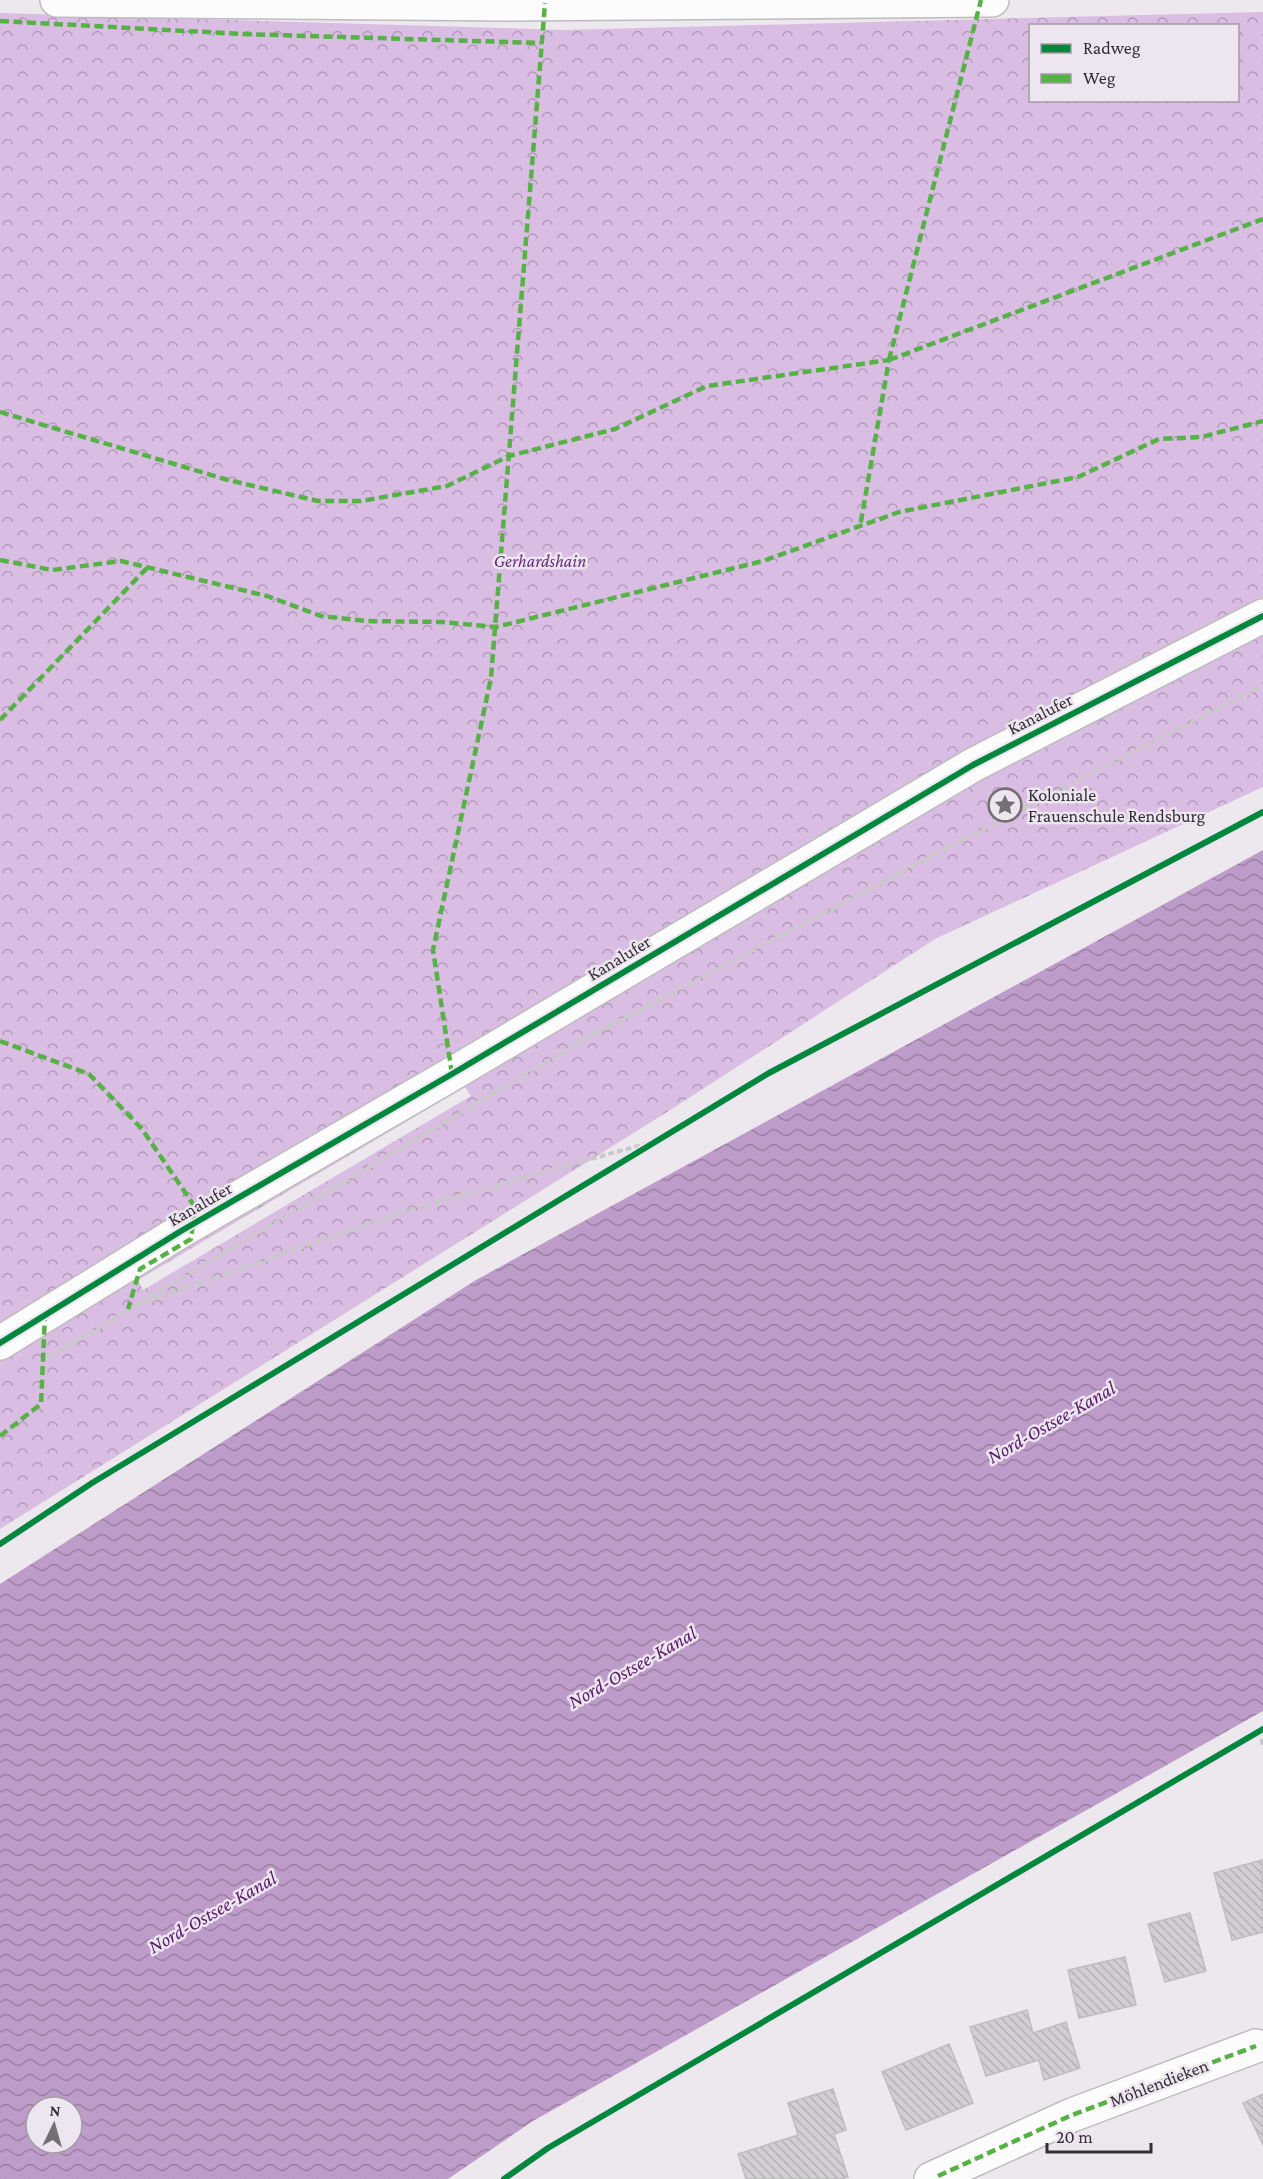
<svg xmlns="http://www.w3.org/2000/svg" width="1263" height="2179" font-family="'Crimson Pro',serif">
  <defs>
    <pattern id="forest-crowns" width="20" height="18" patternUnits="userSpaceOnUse" patternTransform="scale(1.5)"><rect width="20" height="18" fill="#dabde3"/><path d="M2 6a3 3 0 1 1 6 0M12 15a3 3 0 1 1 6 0" fill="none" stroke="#b19ab9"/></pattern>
    <pattern id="water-waves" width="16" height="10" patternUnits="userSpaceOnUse" patternTransform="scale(1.5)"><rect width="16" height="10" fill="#be9cc9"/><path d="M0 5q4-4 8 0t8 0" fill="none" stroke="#9b80a4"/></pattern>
    <pattern id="building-back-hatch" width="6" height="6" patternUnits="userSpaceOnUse" patternTransform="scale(1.5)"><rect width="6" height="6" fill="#d2ced3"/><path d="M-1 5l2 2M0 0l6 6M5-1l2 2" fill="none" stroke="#b5b1b6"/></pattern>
  </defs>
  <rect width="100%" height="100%" fill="#ece8ed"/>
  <!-- forest -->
  <path fill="url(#forest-crowns)" fill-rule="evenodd" d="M 1263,12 L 1263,787 L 935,939 L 667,1112 L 0,1529 L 0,13 L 564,30 ZM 1030,26 L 1238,26 L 1238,100 L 1030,100 ZM 465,1087 L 471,1096 L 143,1290 L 138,1280 Z"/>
  <!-- water -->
  <path fill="url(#water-waves)" fill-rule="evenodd" d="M 1263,850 L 1263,1711 L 533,2121 L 448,2179 L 0,2179 L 0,1584 L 476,1280 ZM 36,2107 L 72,2107 L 72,2143 L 36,2143 Z"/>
  <!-- building -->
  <path fill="url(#building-back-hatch)" stroke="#c0bdc1" stroke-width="1.5" d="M 1262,1860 L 1263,1932 L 1232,1940 L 1214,1873 Z
    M 1190,1913 L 1206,1971 L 1165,1982 L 1148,1924 Z
    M 1125,1957 L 1136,2005 L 1079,2018 L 1068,1970 Z
    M 1027,2010 L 1033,2033 L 1066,2022 L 1080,2068 L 1044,2080 L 1039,2060 L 986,2076 L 970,2027 Z
    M 949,2044 L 973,2103 L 906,2130 L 882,2072 Z
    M 833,2089 L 846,2130 L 834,2134 L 848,2177 L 841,2179 L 746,2179 L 738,2154 L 798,2135 L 788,2103 Z
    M 1263,2094 L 1263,2145 L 1243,2103 Z"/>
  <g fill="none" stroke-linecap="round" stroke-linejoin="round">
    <defs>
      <path id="street" d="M 57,0 L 507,4 L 992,0
        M 931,2179 L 1072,2115 L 1256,2046"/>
      <path id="secondary" d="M 0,1343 L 181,1231 L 452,1074 L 973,765 L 1263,616"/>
    </defs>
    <!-- street casing -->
    <use href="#street" stroke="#bebbbf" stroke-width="36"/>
    <!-- secondary casing -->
    <use href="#secondary" stroke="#bebbbf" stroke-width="36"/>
    <!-- path -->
    <path stroke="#cac9ca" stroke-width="4" stroke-dasharray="6 3" stroke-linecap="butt" d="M 137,1305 L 408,1210 L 659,1140
      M 42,1361 L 590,1036 L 1006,817 L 1263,686
      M 1260,1730 L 1263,1748"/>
    <!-- street -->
    <use href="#street" stroke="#fcfcfc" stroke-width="33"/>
    <!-- secondary -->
    <use href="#secondary" stroke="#fcfcfc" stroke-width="33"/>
    <!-- quiet -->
    <path stroke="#56b246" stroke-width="4.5" stroke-dasharray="9 4.5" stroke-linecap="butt" d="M 0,21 L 242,34 L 541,43
      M 889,360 L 1263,219
      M 889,360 L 981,0
      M 0,412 L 228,480 L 318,501 L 361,501 L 447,486 L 509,456 L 615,429 L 707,386 L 889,360 L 860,527
      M 0,560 L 52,570 L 121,561 L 267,596 L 321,616 L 367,621 L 441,622 L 496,627 L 763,561 L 899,512 L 1078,477 L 1159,439 L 1201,437 L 1263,421
      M 0,720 L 147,568
      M 0,1041 L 89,1074 L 142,1129 L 195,1207 L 191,1239 L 140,1269 L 128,1309
      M 452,1074 L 433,950 L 491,678 L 545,3
      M 0,1436 L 41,1404 L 45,1315
      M 938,2176 L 1072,2115 L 1256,2046"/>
    <defs>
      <path id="cycleway" d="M 0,1343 L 181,1231 L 452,1074 L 973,765 L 1263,616
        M 0,1544 L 92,1483 L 769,1073 L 1263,812
        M 504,2179 L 548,2148 L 1263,1729"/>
    </defs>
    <!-- cycleway casing -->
    <use href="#cycleway" stroke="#ede5f0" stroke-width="10"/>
    <!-- cycleway -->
    <use href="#cycleway" stroke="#00873e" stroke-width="6"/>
  </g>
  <!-- icons -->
  <defs>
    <symbol id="sight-ring" viewBox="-11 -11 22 22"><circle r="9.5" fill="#ede5f0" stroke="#736f73" stroke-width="1.5"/><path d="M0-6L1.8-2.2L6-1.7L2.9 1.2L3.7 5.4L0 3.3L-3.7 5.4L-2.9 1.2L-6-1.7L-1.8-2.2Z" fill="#736f73"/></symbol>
  </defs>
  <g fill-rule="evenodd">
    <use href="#sight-ring" x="986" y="786" width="38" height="38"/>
  </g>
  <g text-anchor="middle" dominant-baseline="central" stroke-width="5" stroke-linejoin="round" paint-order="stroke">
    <!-- park labels -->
    <g font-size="18" font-style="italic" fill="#682d79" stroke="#ede5f0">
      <text x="540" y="561">Gerhardshain</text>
    </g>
    <!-- street labels -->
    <g font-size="18" fill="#322e32" stroke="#ede5f0">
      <text transform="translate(1040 714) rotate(-27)">Kanalufer</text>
      <text transform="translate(619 958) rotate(-31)">Kanalufer</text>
      <text transform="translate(200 1204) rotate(-30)">Kanalufer</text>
      <text transform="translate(1159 2083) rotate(-21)">Möhlendieken</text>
    </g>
    <!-- poi labels -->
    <g font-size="18" fill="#322e32" stroke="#ede5f0" text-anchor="start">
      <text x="1028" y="795">Koloniale<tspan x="1028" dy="21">Frauenschule Rendsburg</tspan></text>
    </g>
    <!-- water labels -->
    <g font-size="20" font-style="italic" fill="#571b68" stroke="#ede5f0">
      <text transform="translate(1051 1422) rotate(-30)">Nord-Ostsee-Kanal</text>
      <text transform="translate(632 1667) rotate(-30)">Nord-Ostsee-Kanal</text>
      <text transform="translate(212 1912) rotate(-30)">Nord-Ostsee-Kanal</text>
    </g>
  </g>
  <!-- legend -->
  <rect x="1029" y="24" width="210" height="78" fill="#ede5f0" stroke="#a29ca4" stroke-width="1.5"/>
  <rect x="1041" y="44" width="30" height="9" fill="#00873e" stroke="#a29ca4" stroke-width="1.5"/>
  <text x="1083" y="54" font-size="18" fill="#322e32">Radweg</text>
  <rect x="1041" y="74" width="30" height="9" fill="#56b246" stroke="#a29ca4" stroke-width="1.5"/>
  <text x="1083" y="84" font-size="18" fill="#322e32">Weg</text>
  <!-- north arrow -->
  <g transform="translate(54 2125) rotate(5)"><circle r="28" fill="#ede5f0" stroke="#a29ca4" stroke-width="1.5"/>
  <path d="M0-4.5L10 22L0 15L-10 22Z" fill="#736f73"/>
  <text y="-9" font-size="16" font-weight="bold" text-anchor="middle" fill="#322e32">N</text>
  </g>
  <!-- scale -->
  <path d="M1047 2143v9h104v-9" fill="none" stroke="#322e32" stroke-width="3"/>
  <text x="1056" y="2143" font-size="18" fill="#322e32" stroke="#ede5f0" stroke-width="4.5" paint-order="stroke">20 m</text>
</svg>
